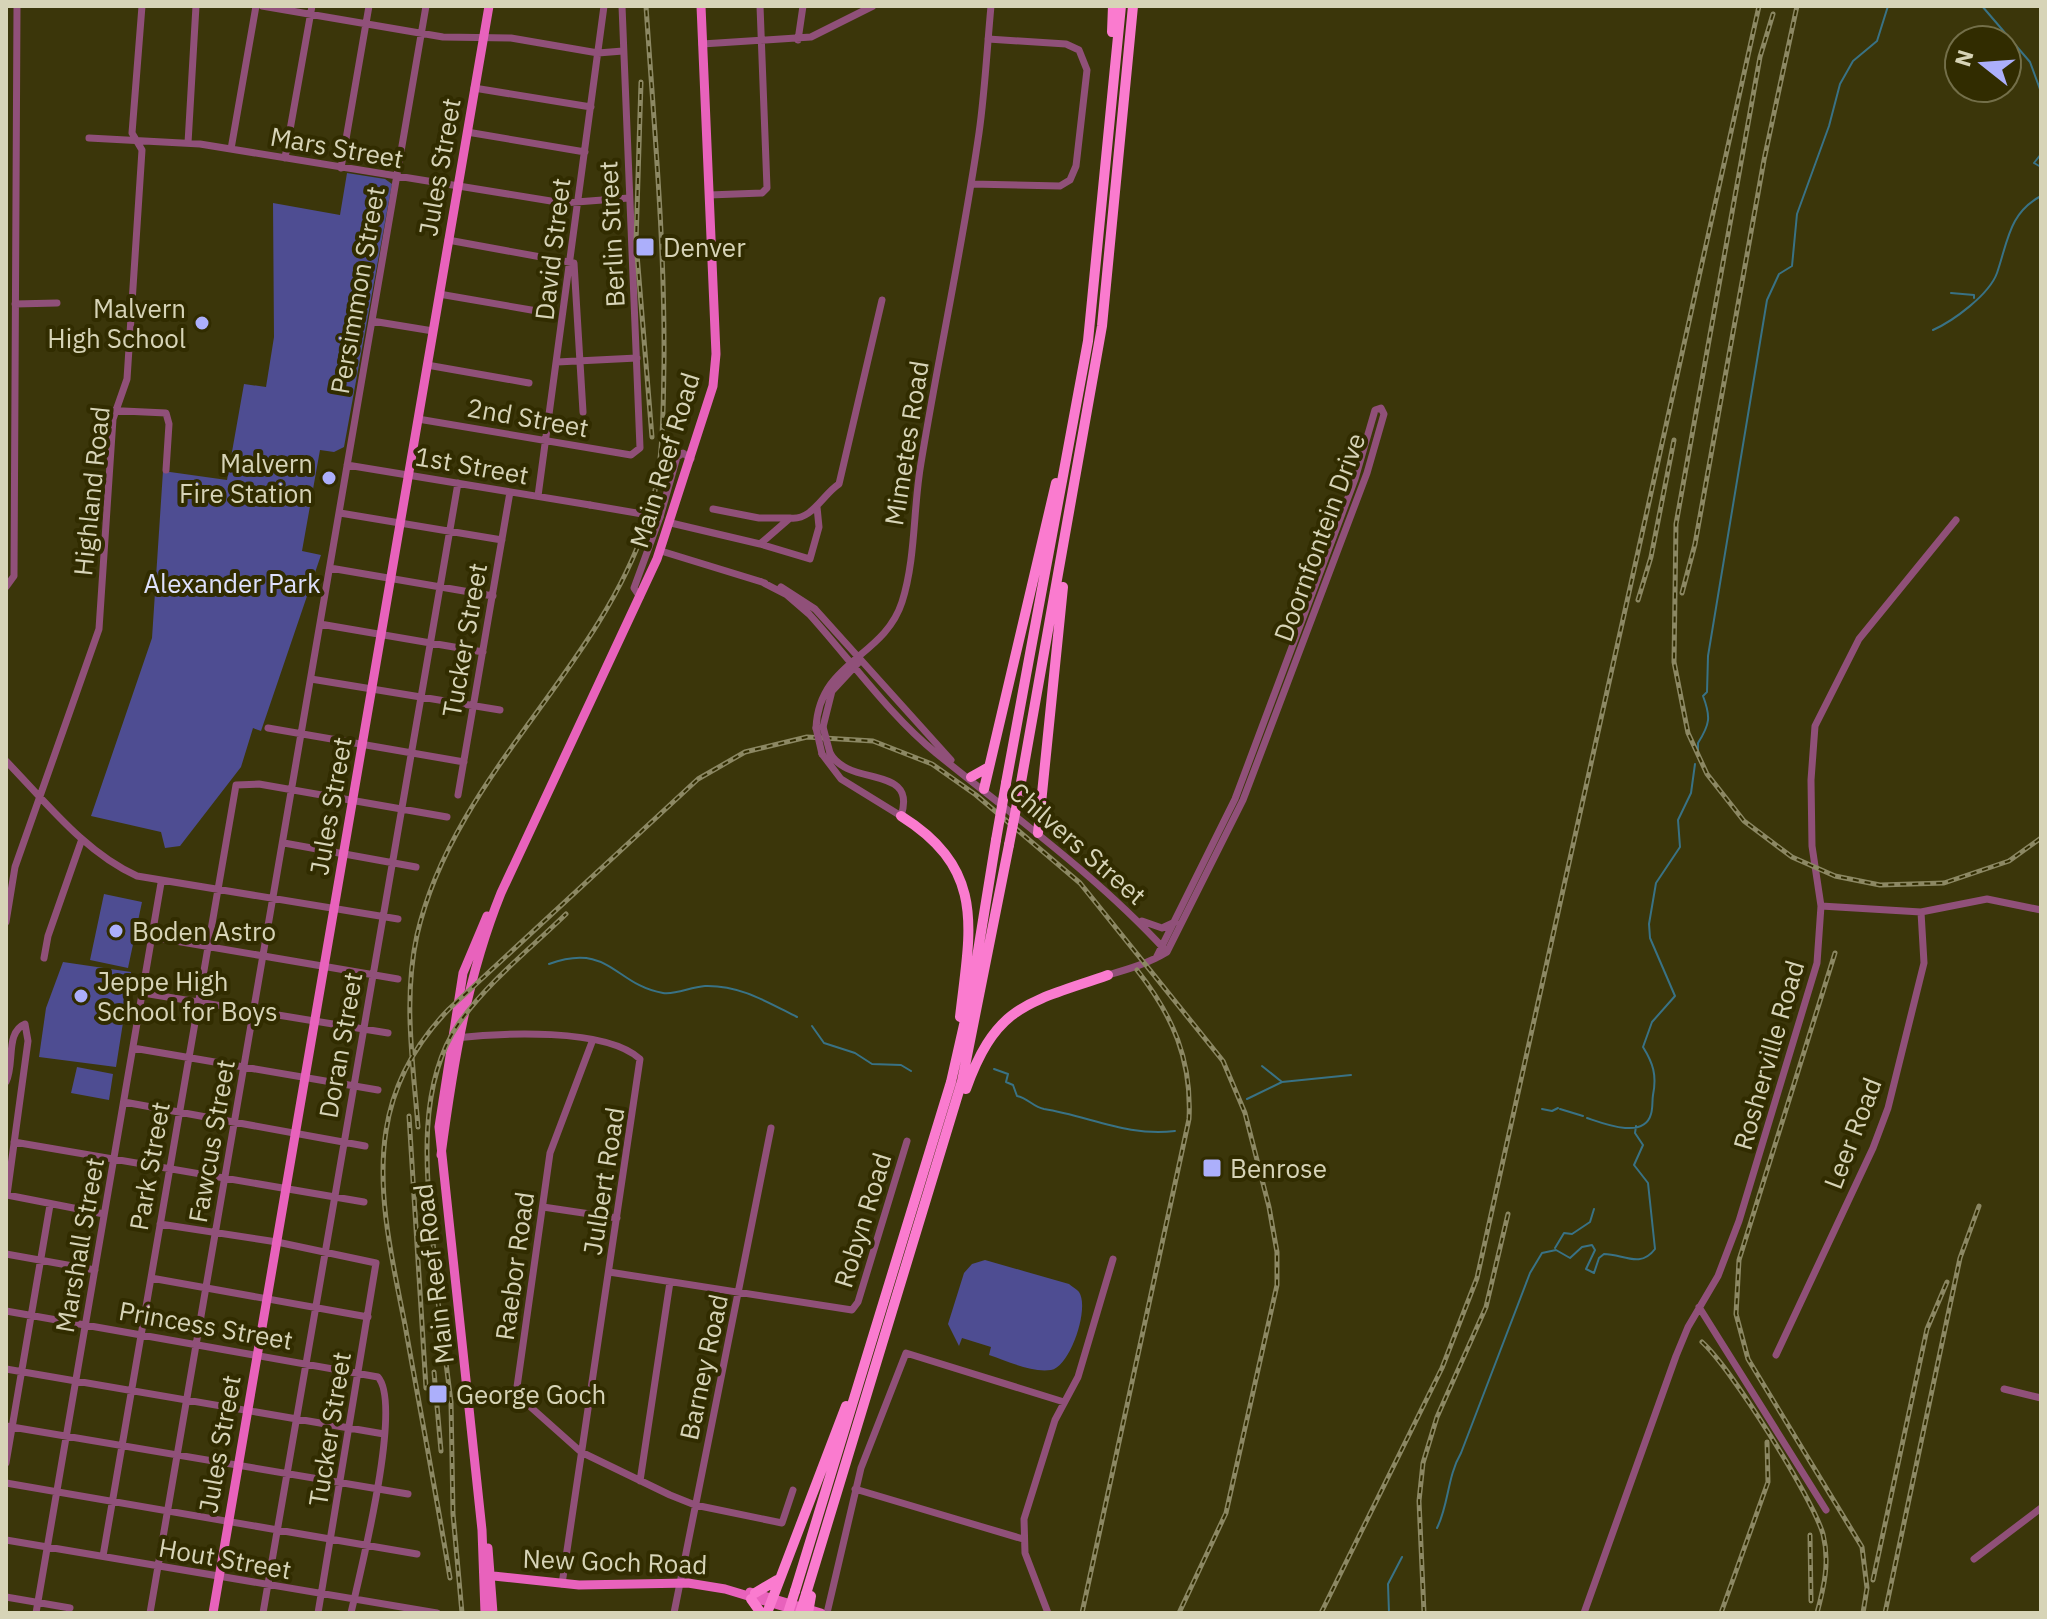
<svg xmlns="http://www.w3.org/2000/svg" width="2047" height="1619" font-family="'IBM Plex Sans',sans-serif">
  <rect width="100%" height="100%" fill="#3b360a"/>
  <!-- green -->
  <path fill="#4e4d92" d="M 347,173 L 385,179 L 392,184 L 344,447 L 334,452 L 320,450 L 302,551 L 321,555 L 261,731 L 253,728 L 241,767 L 180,846 L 165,848 L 161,832 L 91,816 L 152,638 L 163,471 L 227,480 L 244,384 L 266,387 L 274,337 L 273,203 L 340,215 Z
    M 104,894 L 142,902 L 128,968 L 90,960 Z
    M 63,962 L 131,972 L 116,1067 L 39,1057 L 46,1008 Z
    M 77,1067 L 113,1074 L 109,1100 L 71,1093 Z
    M 985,1260 L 1069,1284 C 1072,1287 1077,1289 1079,1292 C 1090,1308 1070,1367 1051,1370 C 1032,1373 1007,1361 989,1355 L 991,1347 L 962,1338 L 959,1346 L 948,1324 L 964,1273 L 972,1264 Z"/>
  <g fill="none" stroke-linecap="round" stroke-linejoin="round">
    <!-- stream -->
    <path stroke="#397285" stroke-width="2" d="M 1982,6 L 2030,62 L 2041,92
      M 2041,154 L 2034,163 L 2041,167
      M 1951,293 L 1974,295 L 1974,298
      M 1933,330 C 1953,321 1989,295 1997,273 C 2008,241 2009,213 2041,196
      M 1698,751 L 1698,743 C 1710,724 1711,717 1703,696 L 1707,692 L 1708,656 L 1767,300 L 1779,274 L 1792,266 L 1797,214 L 1829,126 L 1840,84 L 1853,61 L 1877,41 L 1888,6
      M 549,964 C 610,942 615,985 663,993 C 676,995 690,987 705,986 C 740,985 767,1002 797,1017
      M 812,1026 L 824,1043 L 855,1053 L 872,1064 L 901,1065 L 911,1071
      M 1262,1066 L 1282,1082
      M 994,1069 L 1008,1074 L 1006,1082 L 1013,1085 L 1017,1096 C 1028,1098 1033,1107 1044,1109 C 1089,1116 1128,1137 1175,1131
      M 1247,1099 L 1282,1082 L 1351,1075
      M 1542,1109 L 1552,1111 L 1558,1108
      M 1560,1109 L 1583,1116
      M 1587,1118 C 1602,1123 1644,1140 1651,1114 C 1653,1108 1652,1101 1653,1095 C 1657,1075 1653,1063 1643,1047 L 1652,1022 L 1675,996 L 1650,938 L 1649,924 L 1656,883 L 1680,847 L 1678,820 L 1691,793 L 1695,764
      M 1555,1248 L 1564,1233 L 1572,1234 L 1590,1222 L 1594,1209
      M 1437,1528 C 1449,1504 1447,1477 1461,1453 L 1530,1273 L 1542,1253 L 1556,1250 L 1570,1258 L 1582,1247 L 1592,1245 L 1595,1250 L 1586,1269 L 1594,1273 L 1599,1258 L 1604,1254 C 1623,1254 1640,1269 1655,1249 L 1648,1183 L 1634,1165 L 1643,1145 L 1635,1133 L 1636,1126
      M 1389,1613 L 1388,1584 L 1402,1557"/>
    <!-- minor -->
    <path stroke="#905079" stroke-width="7" d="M 262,6 L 443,37 L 511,38 L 598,53 L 623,51
      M 798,40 L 803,6
      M 702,44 L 811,37 L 873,6
      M 474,88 L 591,107
      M 467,132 L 585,152
      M 89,138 L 200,144 L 563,203 L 629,198
      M 188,143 L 196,6
      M 231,149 L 256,6
      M 285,158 L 312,6
      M 341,168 L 369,6
      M 971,184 L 1060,186 L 1070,180 L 1076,166 L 1087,70 L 1079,50 L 1066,44 L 988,39
      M 709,195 L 762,193 L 767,188 L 760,6
      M 448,240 L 574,263 L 583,412
      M 439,294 L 537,311
      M 15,304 L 57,303
      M 372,321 L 433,331
      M 557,362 L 637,358
      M 427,365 L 529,383
      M 102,410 L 166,413 L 169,424 L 166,470
      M 418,419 L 631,455 L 640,448 L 622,6
      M 347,465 L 590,505
      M 538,496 L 604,6
      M 713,509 L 759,518 L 790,518
      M 340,513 L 502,540
      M 671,523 L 760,544 L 790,518 C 812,521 823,494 839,484 L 882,300
      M 760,544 L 810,559 L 819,527 L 817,507
      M 661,551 L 765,583
      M 330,568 L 493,596
      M 762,582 L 787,595 L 809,614 C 849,658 890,716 936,753 C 1015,817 1097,876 1166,951
      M 6,587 L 14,576 L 17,6
      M 781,587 L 815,609 L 951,760
      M 640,597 L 634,588 L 660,517 L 677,457 L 683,453 L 691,459
      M 320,624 L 483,652
      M 311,679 L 500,710
      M 823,727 L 832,691 L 858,663
      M 268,728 L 464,762
      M 816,728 C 819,661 884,658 902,602 C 916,558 913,508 921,463 C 939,353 963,244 979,133 C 985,91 987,48 991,6
      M 822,754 L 841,779 L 901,816 C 918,764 849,788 830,753
      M 6,761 C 45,801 85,853 137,876 L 398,919
      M 458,795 L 510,492
      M 284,843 L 416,867
      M 1821,906 L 1921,912 L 1987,899 L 2041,910
      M 1142,921 L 1162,928 L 1175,922
      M 6,922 L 15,867 L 99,629 L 113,419 L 127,379 L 142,150 L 132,133 L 142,6
      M 152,937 L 398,979
      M 44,958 L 48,936 L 82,839
      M 1108,975 C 1129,969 1149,963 1167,952 L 1243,800 L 1367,473 L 1384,414 L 1381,408 L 1375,410 L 1355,479 L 1235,799 L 1156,958
      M 143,993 L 388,1033
      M 455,1038 C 500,1033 605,1027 640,1059 L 562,1584
      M 592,1042 L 550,1153 L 516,1394 L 581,1452 L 670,1495 L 695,1505 L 782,1523 L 793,1490
      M 133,1048 L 378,1090
      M 6,1082 C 15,1064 5,1032 25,1024 L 28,1041 L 7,1195 L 104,1214
      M 124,1102 L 365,1146
      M 14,1142 L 364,1202
      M 543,1207 L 617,1218
      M 160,1224 L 277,1242 L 376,1263 L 318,1613
      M 6,1254 L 95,1270
      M 609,1272 L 852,1310 L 858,1302 L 907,1141
      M 151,1278 L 368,1317
      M 1699,1307 L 1826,1510
      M 6,1311 L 378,1377 C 403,1405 360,1573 351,1613
      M 1776,1355 L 1873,1148 L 1888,1108 L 1924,963 L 1921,912
      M 6,1369 L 384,1434
      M 2004,1389 L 2041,1398
      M 6,1426 L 408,1494
      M 6,1463 L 50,1205
      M 640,1481 L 670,1282
      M 6,1483 L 417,1554
      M 855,1489 L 1023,1539
      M 6,1540 L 437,1613
      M 103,1556 L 236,785 L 259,784 L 447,817
      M 1974,1559 L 2041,1508
      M 6,1597 L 70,1608
      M 36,1613 L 161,883
      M 150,1613 L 426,6
      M 263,1613 L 458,483
      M 674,1613 L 771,1128
      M 827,1613 L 861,1468 L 906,1353 L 1064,1402
      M 1048,1613 L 1025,1553 L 1024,1519 L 1055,1420 L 1078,1377 L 1113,1259
      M 1584,1613 L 1676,1356 L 1688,1327 L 1718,1276 L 1739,1221 L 1817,963 L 1821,906 L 1812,846 L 1811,780 L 1815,726 L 1859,639 L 1956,520"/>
    <!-- major -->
    <path stroke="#e862bc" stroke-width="9" d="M 441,1155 C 453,1065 467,977 501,893 L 657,559 L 713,386 L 716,354 L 701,6
      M 488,1548 L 493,1613
      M 484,1575 L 579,1585 L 688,1583 L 725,1589 L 805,1613
      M 750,1592 L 821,1613
      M 213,1613 L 489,6
      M 485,1613 L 482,1530 L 439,1127 L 463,973 L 487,916"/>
    <!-- highway -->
    <path stroke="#fa7bcf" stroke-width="10" d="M 1112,32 L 1113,6
      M 971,777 L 987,768
      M 1006,783 L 1088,341 L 1121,6
      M 1020,788 L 1102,326 L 1133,6
      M 984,789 L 1056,483
      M 901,816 C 987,870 970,929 960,1017
      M 1038,833 L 1063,587
      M 966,1089 C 997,1003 1029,1003 1108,975
      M 795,1591 L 951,1082 L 971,994 L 996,840
      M 755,1593 L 777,1580
      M 806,1594 L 962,1081 L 1009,845
      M 751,1599 L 761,1613
      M 767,1613 L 846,1406"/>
    <defs>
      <path id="rail" d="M 1773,14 L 1760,57 L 1676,524 L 1674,662 L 1688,733 L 1707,774 L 1744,821 L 1792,857 L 1835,876 L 1880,885 L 1944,883 L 2009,861 L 2041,838
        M 641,82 L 636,242 L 652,437
        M 1682,593 L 1695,544 L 1764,160 L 1797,6
        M 1638,600 L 1651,557 L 1674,440
        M 1835,953 L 1739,1260 L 1736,1314 L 1748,1359 L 1862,1547 L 1867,1588 L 1863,1613
        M 409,1116 L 426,1388
        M 418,1127 C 413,1063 403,999 417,935 C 453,778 596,674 646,524 C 664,472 663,418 664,363 C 665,243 654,125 646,6
        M 435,1278 L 451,1402 L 453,1514 L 462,1613
        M 437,1287 C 431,1204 409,1096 459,1023 C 488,982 530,949 566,914
        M 1702,1342 C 1731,1368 1812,1497 1823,1534 C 1830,1562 1824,1587 1817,1613
        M 434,1372 L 441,1451
        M 1810,1535 L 1811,1601
        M 450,1578 C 436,1493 420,1409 405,1325 C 393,1264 376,1194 386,1131 C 393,1084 416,1043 449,1009 L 698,779 L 745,752 L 807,737 L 873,741 L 932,764 L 976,795 L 1080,883 L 1223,1061 L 1245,1113 L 1269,1207 L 1277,1252 L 1277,1285 L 1226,1513 L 1179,1613
        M 1873,1580 L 1927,1329 L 1947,1282
        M 1082,1613 L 1189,1119 C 1192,1060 1173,1016 1137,970
        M 1321,1613 L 1442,1368 L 1477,1278 L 1759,6
        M 1424,1613 L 1419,1501 L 1423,1463 L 1437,1417 L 1486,1307 L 1508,1214
        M 1721,1613 L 1768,1482 L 1767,1442
        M 1885,1613 L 1960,1258 L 1979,1206"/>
    </defs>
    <!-- rail casing -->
    <use href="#rail" stroke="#8c8863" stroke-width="5"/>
    <!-- rail -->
    <use href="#rail" stroke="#312c00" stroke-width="2" stroke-dasharray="6" stroke-linecap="butt"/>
    <!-- minor-bridge -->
    <path stroke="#905079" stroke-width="7" d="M 590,505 L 660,517
      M 823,727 L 830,753
      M 816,728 L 822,754"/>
    <!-- highway-bridge -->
    <path stroke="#fa7bcf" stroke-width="10" d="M 996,840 L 1006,783
      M 1009,845 L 1020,788
      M 788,1613 L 795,1591
      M 800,1613 L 806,1594
      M 808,1613 L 811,1596"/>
  </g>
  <!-- markers -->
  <g fill="#acaffb" stroke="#312c00" stroke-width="3">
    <rect x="635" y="237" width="20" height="20" rx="4"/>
    <circle cx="202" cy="323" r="8"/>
    <circle cx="329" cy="478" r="8"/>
    <circle cx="116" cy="931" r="8"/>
    <circle cx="81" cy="996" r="8"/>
    <rect x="1202" y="1158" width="20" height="20" rx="4"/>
    <rect x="428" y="1384" width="20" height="20" rx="4"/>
  </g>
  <g text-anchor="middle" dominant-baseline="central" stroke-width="8" stroke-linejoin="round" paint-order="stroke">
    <!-- street labels -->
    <g font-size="26" fill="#d7d4b7" stroke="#312c00">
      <text transform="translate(337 147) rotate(10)">Mars Street</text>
      <text transform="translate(439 167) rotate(-80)">Jules Street</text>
      <text transform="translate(611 234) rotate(-93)">Berlin Street</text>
      <text transform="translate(552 249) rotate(-83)">David Street</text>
      <text transform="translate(357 290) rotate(-80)">Persimmon Street</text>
      <text transform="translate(528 417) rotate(10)">2nd Street</text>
      <text transform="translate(906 443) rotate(-81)">Mimetes Road</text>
      <text transform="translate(664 460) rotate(-73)">Main Reef Road</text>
      <text transform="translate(472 465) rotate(10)">1st Street</text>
      <text transform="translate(91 491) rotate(-84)">Highland Road</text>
      <text transform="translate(1319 537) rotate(-70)">Doornfontein Drive</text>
      <text transform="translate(464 640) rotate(-80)">Tucker Street</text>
      <text transform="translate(330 806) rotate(-80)">Jules Street</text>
      <text transform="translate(1078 843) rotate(41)">Chilvers Street</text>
      <text transform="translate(340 1045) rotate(-80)">Doran Street</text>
      <text transform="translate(1768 1055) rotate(-74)">Rosherville Road</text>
      <text transform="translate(1852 1133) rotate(-69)">Leer Road</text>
      <text transform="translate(211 1141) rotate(-80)">Fawcus Street</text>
      <text transform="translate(149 1166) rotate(-80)">Park Street</text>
      <text transform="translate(603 1181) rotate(-81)">Julbert Road</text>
      <text transform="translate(862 1220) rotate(-73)">Robyn Road</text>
      <text transform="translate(79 1245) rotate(-80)">Marshall Street</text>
      <text transform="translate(514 1266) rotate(-82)">Raebor Road</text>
      <text transform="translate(433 1274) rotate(-97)">Main Reef Road</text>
      <text transform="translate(206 1325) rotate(10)">Princess Street</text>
      <text transform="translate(703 1367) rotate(-78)">Barney Road</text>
      <text transform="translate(329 1429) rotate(-81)">Tucker Street</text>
      <text transform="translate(219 1444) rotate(-80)">Jules Street</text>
      <text transform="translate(225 1558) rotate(10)">Hout Street</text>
      <text transform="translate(615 1561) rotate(2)">New Goch Road</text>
    </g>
    <!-- poi labels -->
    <g font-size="26" fill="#d7d4b7" stroke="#312c00" text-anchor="start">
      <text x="663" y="247">Denver</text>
      <text x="186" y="308" text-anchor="end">Malvern<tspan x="186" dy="30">High School</tspan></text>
      <text x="313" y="463" text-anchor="end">Malvern<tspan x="313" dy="30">Fire Station</tspan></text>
      <text x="132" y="931">Boden Astro</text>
      <text x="97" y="981">Jeppe High<tspan x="97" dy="30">School for Boys</tspan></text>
      <text x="1230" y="1168">Benrose</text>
      <text x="456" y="1394">George Goch</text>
    </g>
    <!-- park labels -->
    <g font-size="26" fill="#dee1fd" stroke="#312c00">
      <text x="232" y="583">Alexander Park</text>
    </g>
  </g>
  <!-- border -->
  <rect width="2047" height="1619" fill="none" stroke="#d7d4b7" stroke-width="16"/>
  <!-- north arrow -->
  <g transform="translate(1983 64) rotate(287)"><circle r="38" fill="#312c00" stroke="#736f49" stroke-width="2"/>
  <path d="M0-6L14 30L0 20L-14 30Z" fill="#acaffb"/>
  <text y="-12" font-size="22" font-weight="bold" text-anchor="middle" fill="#d7d4b7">N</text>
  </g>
</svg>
